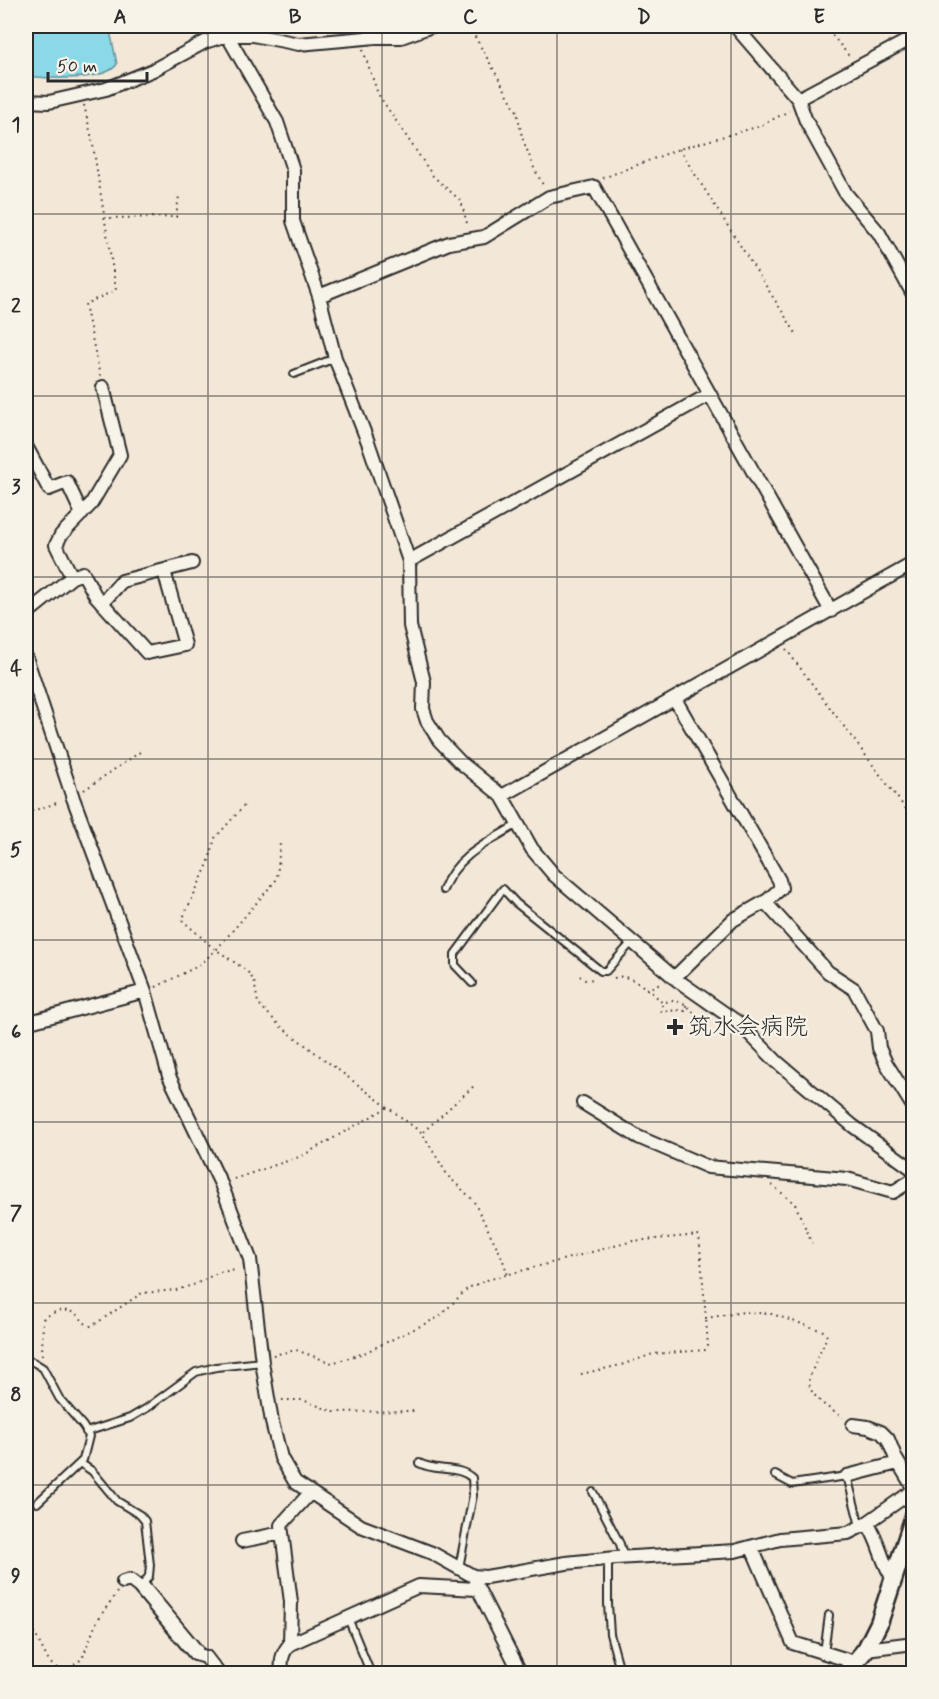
<svg xmlns="http://www.w3.org/2000/svg" width="939" height="1699" font-family="Mynerve,'Klee One',sans-serif">
  <rect width="100%" height="100%" fill="#f3e7d7"/>
  <filter id="ink" filterUnits="userSpaceOnUse"><feTurbulence type="fractalNoise" baseFrequency=".0167" numOctaves="2"/><feDisplacementMap in="SourceGraphic" scale="12" xChannelSelector="R" yChannelSelector="G"/><feConvolveMatrix kernelMatrix="1 2 1 2 8 2 1 2 1" color-interpolation-filters="sRGB"/></filter>
  <g filter="url(#ink)">
    <!-- water -->
    <path fill="#8ad9e8" stroke="#64939c" stroke-width="1.5" d="M 26,26 L 109,26 L 117,64 C 107,81 43,80 26,75 Z"/>
    <g fill="none" stroke-linecap="round" stroke-linejoin="round">
      <defs>
        <path id="lane" d="M 294,374 L 335,358
          M 443,890 C 456,856 488,842 518,824
          M 472,983 L 455,965 L 455,954 L 503,889 L 516,903 L 601,971 L 606,971 L 632,942
          M 26,1359 L 35,1363 L 43,1368 L 59,1398 L 83,1426 L 89,1436 L 83,1460 L 37,1503
          M 86,1432 L 130,1418 L 147,1408 L 196,1372 L 216,1367 L 262,1362
          M 80,1463 L 92,1471 L 117,1501 L 140,1515 L 145,1521 L 150,1565 L 149,1576 L 144,1583 L 199,1649
          M 419,1463 C 436,1472 458,1465 472,1478 L 473,1495 L 459,1568
          M 775,1475 L 792,1484 L 847,1476 L 860,1526
          M 593,1492 L 620,1544 L 624,1558
          M 608,1559 L 608,1604 L 610,1634 L 621,1674
          M 348,1618 L 371,1674
          M 824,1653 L 829,1615"/>
        <path id="street" d="M 735,26 L 798,99 L 806,121 L 846,194 L 879,233 L 914,296
          M 227,35 L 277,122 L 293,170 L 293,221 L 319,296 L 335,358 L 368,442 L 409,561 L 410,626 L 424,682 L 423,709 L 427,721 L 439,740 L 460,762 L 502,796 L 532,849 L 554,875 L 677,980 L 740,1024 L 776,1061 L 853,1126 L 914,1170
          M 798,99 L 914,37
          M 26,101 L 49,102 L 106,89 L 153,70 L 205,42 L 227,35 L 253,35 L 299,44 L 376,37 L 401,37 L 432,26
          M 319,296 L 449,243 L 484,237 L 549,197 L 594,187 L 831,611
          M 26,446 L 49,489 L 67,482 L 82,514
          M 409,561 L 710,394
          M 72,577 L 83,573 L 95,595 L 147,653 L 185,645 L 164,571
          M 102,603 L 122,581 L 192,563
          M 26,614 L 72,577 L 56,545 L 61,535 L 91,504 L 120,455 L 103,387
          M 26,657 L 73,798 L 145,991 L 169,1076 L 221,1184 L 250,1259 L 262,1362 L 272,1422 L 281,1458 L 295,1482 L 361,1526 L 432,1553 L 473,1576 L 486,1577 L 566,1563 L 616,1558 L 735,1551 L 780,1539 L 848,1533 L 864,1525 L 914,1490
          M 502,796 L 914,563
          M 765,902 L 828,972 L 854,989 L 877,1031 L 879,1048 L 886,1063 L 914,1108
          M 674,978 L 733,920 L 768,900 L 781,888 L 779,880 L 675,699
          M 26,1023 L 145,991
          M 583,1103 L 638,1137 L 708,1167 L 847,1179 L 893,1192 L 914,1179
          M 853,1425 L 868,1427 L 881,1432 L 888,1439 L 896,1459 L 914,1489
          M 847,1476 L 898,1463
          M 867,1523 C 880,1541 881,1563 894,1580
          M 242,1541 L 282,1533
          M 752,1548 L 793,1643 L 854,1662
          M 123,1582 L 130,1580 L 139,1587 L 195,1654 L 206,1657 L 219,1674
          M 475,1583 L 521,1674
          M 290,1644 L 291,1602 L 281,1525 L 310,1493
          M 866,1649 L 914,1643
          M 282,1674 C 281,1661 281,1654 290,1644 L 419,1586 L 477,1589"/>
        <path id="secondary" d="M 845,1674 L 866,1649 L 879,1623 L 914,1516"/>
      </defs>
      <!-- lane casing -->
      <use href="#lane" stroke="#2b2b2b" stroke-width="10"/>
      <!-- street casing -->
      <use href="#street" stroke="#2b2b2b" stroke-width="16"/>
      <!-- secondary casing -->
      <use href="#secondary" stroke="#2b2b2b" stroke-width="21"/>
      <!-- path -->
      <path stroke="#2b2b2b" stroke-width="2" stroke-dasharray="1.5 4.5" stroke-linecap="butt" d="M 469,26 L 517,111 L 522,137 L 534,168 L 543,185
        M 825,26 L 849,56
        M 363,50 L 378,94 L 433,176 L 461,201 L 468,227
        M 84,105 L 92,139 L 116,290 L 85,304 L 100,376
        M 679,149 L 797,335
        M 603,178 L 679,149 L 760,126 L 789,111
        M 104,218 L 176,217 L 179,196
        M 786,649 L 914,820
        M 84,790 L 140,752
        M 244,806 L 215,838 L 208,864 L 182,920 L 211,946 L 247,971 L 254,981 L 258,1003 L 280,1026 L 422,1133 L 448,1176 L 473,1200 L 501,1255 L 508,1275
        M 26,813 L 60,802
        M 580,976 L 584,980 L 596,979
        M 614,978 C 618,977 621,976 624,977 C 634,978 657,995 662,1003
        M 156,987 L 198,966 L 216,950 L 277,879 L 280,843
        M 646,989 L 661,984
        M 686,1005 L 685,1011 L 677,1010 L 662,1012 L 660,1009 C 667,997 675,1000 685,1004 C 696,1013 699,1021 701,1035
        M 423,1132 L 476,1084
        M 234,1179 L 302,1156 L 388,1107
        M 772,1185 L 795,1204 L 812,1243
        M 42,1355 L 43,1319 C 53,1311 66,1307 77,1315 C 82,1319 84,1323 89,1326 L 92,1326 L 142,1293 L 176,1290 L 196,1284 L 219,1272 L 237,1270
        M 273,1355 L 296,1350 L 332,1363 L 364,1353 L 439,1317 L 468,1288 L 487,1280 L 633,1241 L 699,1235 L 706,1318 L 744,1312 L 772,1314 L 823,1331 L 827,1336 C 824,1345 809,1376 809,1380 C 808,1397 832,1410 843,1418
        M 581,1374 L 621,1365 L 653,1354 L 706,1350 L 708,1346 L 706,1318
        M 282,1400 L 303,1400 L 334,1412 L 414,1411
        M 26,1616 L 47,1658 L 50,1663 L 63,1672
        M 59,1674 L 82,1659 L 97,1621 L 117,1592"/>
      <!-- lane -->
      <use href="#lane" stroke="#f7f3e8" stroke-width="6"/>
      <!-- street -->
      <use href="#street" stroke="#f7f3e8" stroke-width="12"/>
      <!-- secondary -->
      <use href="#secondary" stroke="#f7f3e8" stroke-width="16"/>
    </g>
  </g>
  <!-- grid -->
  <path fill="none" stroke="#2b2b2b" stroke-width="1.5" stroke-opacity="0.55" d="M 208,26 L 208,1674M 382,26 L 382,1674M 557,26 L 557,1674M 731,26 L 731,1674M 26,214 L 914,214M 26,396 L 914,396M 26,577 L 914,577M 26,759 L 914,759M 26,940 L 914,940M 26,1122 L 914,1122M 26,1303 L 914,1303M 26,1485 L 914,1485"/>
  <!-- markers -->
  <path fill="#2b2b2b" stroke="#f7f3e8" stroke-width="2" d="M672 1018h6v6h6v6h-6v6h-6v-6h-6v-6h6z"/>
  <g text-anchor="middle" dominant-baseline="central" stroke-width="4.5" stroke-linejoin="round" paint-order="stroke">
    <!-- poi labels -->
    <g font-size="24" fill="#2b2b2b" stroke="#f7f3e8" text-anchor="start">
      <text x="688" y="1027">筑水会病院</text>
    </g>
  </g>
  <!-- margin -->
  <rect width="939" height="1699" fill="none" stroke="#f7f3e8" stroke-width="66"/>
  <!-- scale -->
  <path d="M48 72v9h99v-9" fill="none" stroke="#2b2b2b" stroke-width="3"/>
  <text x="57" y="72" font-size="18" fill="#2b2b2b" stroke="#f7f3e8" stroke-width="4.5" paint-order="stroke">50 m</text>
  <rect x="33" y="33" width="873" height="1633" fill="none" stroke="#2b2b2b" stroke-width="2"/>
  <g font-size="20" text-anchor="middle" font-weight="bold" fill="#2b2b2b">
    <text x="120" y="23">A</text>
    <text x="295" y="23">B</text>
    <text x="470" y="23">C</text>
    <text x="644" y="23">D</text>
    <text x="819" y="23">E</text>
    <text x="16" y="131">1</text>
    <text x="16" y="312">2</text>
    <text x="16" y="493">3</text>
    <text x="16" y="675">4</text>
    <text x="16" y="856">5</text>
    <text x="16" y="1038">6</text>
    <text x="16" y="1219">7</text>
    <text x="16" y="1401">8</text>
    <text x="16" y="1582">9</text>
  </g>
</svg>
